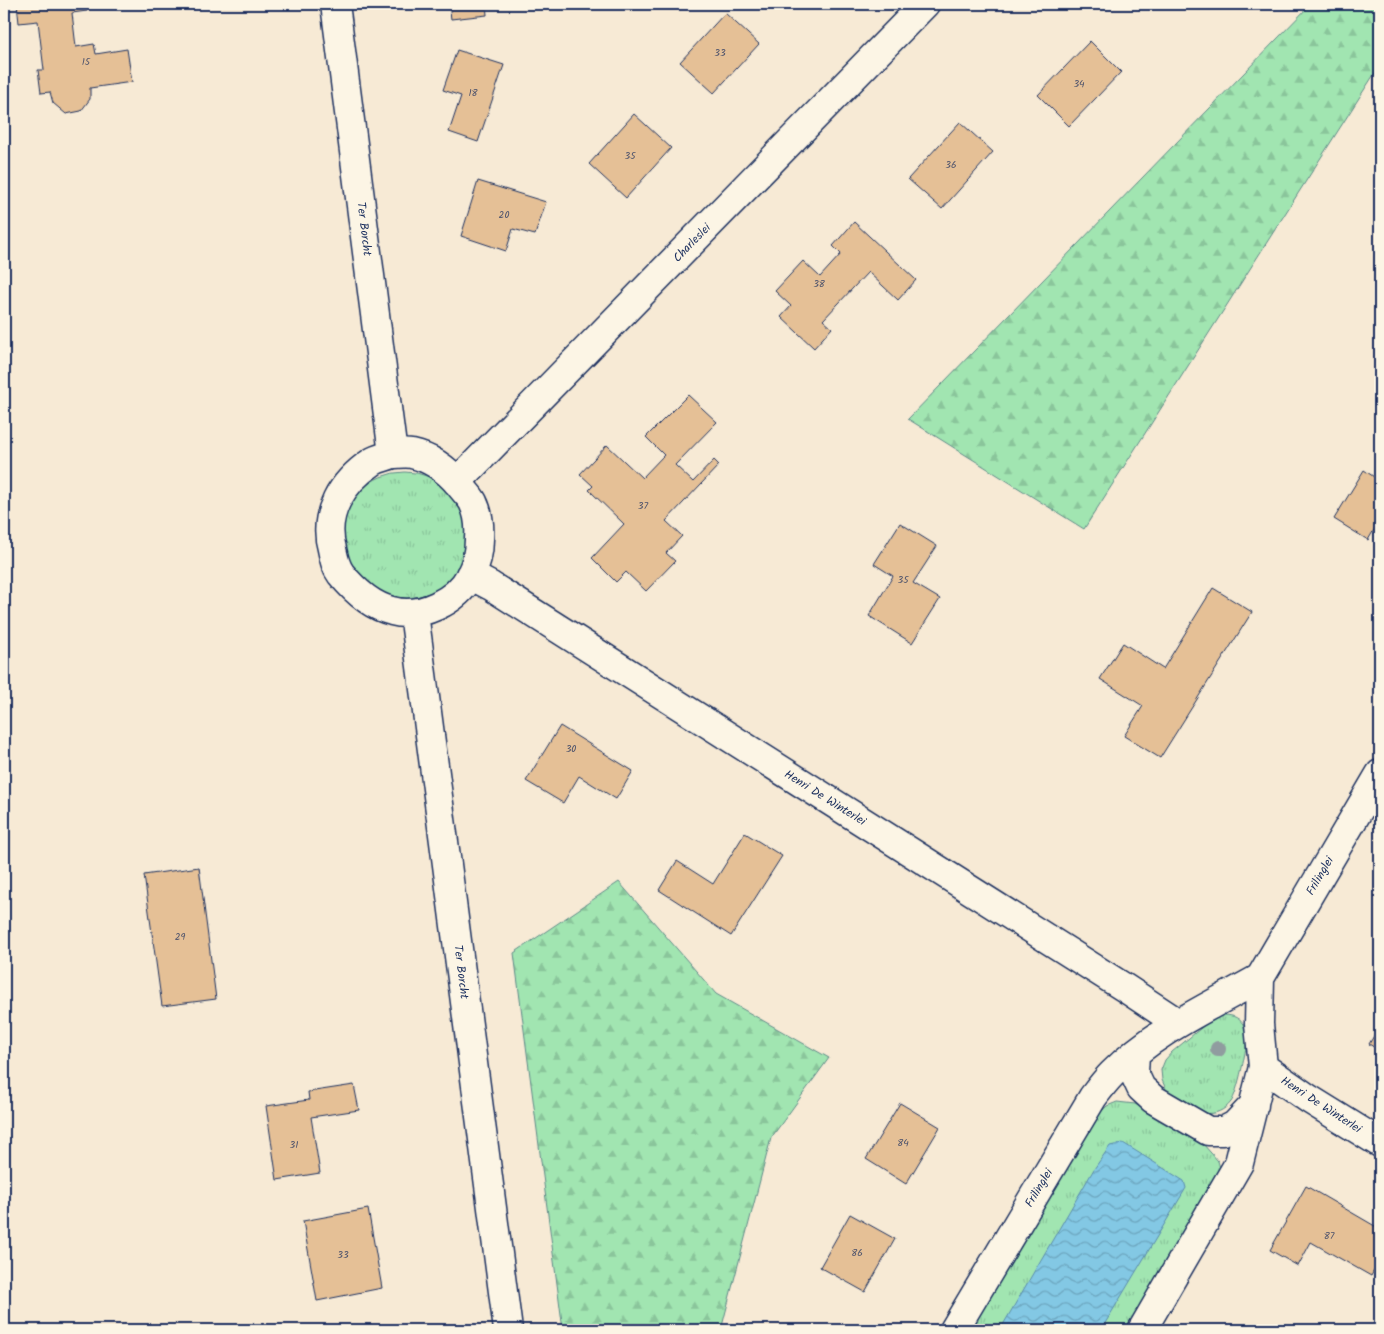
<svg xmlns="http://www.w3.org/2000/svg" width="1384" height="1334" font-family="Kalam,sans-serif">
  <defs>
    <pattern id="grass-tufts" width="24" height="20" patternUnits="userSpaceOnUse" patternTransform="scale(1.25)"><rect width="24" height="20" fill="#a1e5b1"/><path d="M3 7l-1-3M5 7V3M7 7l1-3M15 17l-1-3M17 17v-4M19 17l1-3" fill="none" stroke="#8ac59b"/></pattern>
    <pattern id="forest-firs" width="22" height="20" patternUnits="userSpaceOnUse" patternTransform="scale(1.25)"><rect width="22" height="20" fill="#a1e5b1"/><path d="M5 1l3.5 6h-7zM16 11l3.5 6h-7z" fill="#8ac59b"/></pattern>
    <pattern id="water-waves" width="16" height="10" patternUnits="userSpaceOnUse" patternTransform="scale(1.25)"><rect width="16" height="10" fill="#83c8e4"/><path d="M0 5q4-4 8 0t8 0" fill="none" stroke="#6aa3bc"/></pattern>
  </defs>
  <rect width="100%" height="100%" fill="#f7ead5"/>
  <filter id="ink" filterUnits="userSpaceOnUse"><feTurbulence type="fractalNoise" baseFrequency=".02" numOctaves="2"/><feDisplacementMap in="SourceGraphic" scale="10" xChannelSelector="R" yChannelSelector="G"/><feConvolveMatrix kernelMatrix="1 2 1 2 8 2 1 2 1" color-interpolation-filters="sRGB"/></filter>
  <g filter="url(#ink)">
    <!-- grass -->
    <path fill="url(#grass-tufts)" stroke="#5e8a88" d="M342 535a63 63 0 1 1 126 0a63 63 0 1 1-126 0Z
      M 1222,1015 C 1230,1015 1238,1016 1243,1024 C 1244,1027 1246,1031 1247,1034 C 1248,1044 1237,1095 1231,1102 C 1225,1110 1215,1115 1205,1113 L 1168,1094 L 1162,1080 L 1161,1070 L 1165,1060 L 1172,1052 L 1212,1019 Z
      M 1117,1102 L 1135,1104 L 1203,1144 L 1218,1161 L 1220,1168 L 1132,1330 L 970,1330 L 1097,1115 L 1107,1106 Z"/>
    <!-- forest -->
    <path fill="url(#forest-firs)" stroke="#5e8a88" d="M 1311,4 L 1380,4 L 1380,65 L 1084,529 L 908,419 Z
      M 619,882 L 716,994 L 829,1058 L 771,1138 L 721,1330 L 563,1330 L 514,953 Z"/>
    <!-- water -->
    <path fill="url(#water-waves)" stroke="#598bae" d="M 1123,1143 L 1184,1181 L 1186,1188 L 1101,1330 L 1000,1330 L 1094,1169 L 1110,1146 Z"/>
    <!-- building -->
    <path fill="#e5c096" stroke="#1b2f5e" d="M 17,4 L 86,4 L 87,11 L 72,13 L 76,47 L 94,44 L 96,54 L 127,49 L 132,82 L 90,88 L 90,99 L 81,111 L 66,114 L 53,103 L 50,92 L 41,93 L 38,70 L 44,70 L 38,21 L 19,23 Z
      M 449,4 L 486,4 L 487,15 L 451,19 Z
      M 725,13 L 759,44 L 714,93 L 680,62 Z
      M 1090,41 L 1121,72 L 1069,126 L 1038,95 Z
      M 457,50 L 504,65 L 478,142 L 449,132 L 461,96 L 443,90 Z
      M 634,114 L 671,148 L 626,198 L 589,164 Z
      M 960,122 L 993,152 L 942,209 L 908,179 Z
      M 478,181 L 546,202 L 535,235 L 513,229 L 506,251 L 461,236 Z
      M 854,222 L 916,280 L 898,300 L 868,272 L 823,320 L 832,328 L 814,348 L 781,317 L 791,306 L 775,291 L 803,261 L 820,277 L 841,254 L 833,246 Z
      M 688,395 L 717,422 L 675,465 L 693,482 L 714,460 L 719,465 L 666,521 L 682,536 L 666,553 L 675,561 L 646,591 L 626,572 L 616,582 L 592,558 L 624,524 L 589,490 L 593,486 L 580,474 L 607,445 L 642,478 L 664,455 L 646,437 Z
      M 1364,470 L 1380,481 L 1380,520 L 1368,540 L 1334,519 Z
      M 900,523 L 937,546 L 913,583 L 940,599 L 912,643 L 869,616 L 893,576 L 874,564 Z
      M 1213,588 L 1252,612 L 1160,758 L 1124,736 L 1143,706 L 1100,679 L 1123,643 L 1163,669 Z
      M 560,726 L 633,771 L 616,799 L 579,776 L 563,803 L 526,781 Z
      M 745,833 L 782,856 L 731,936 L 659,890 L 677,861 L 713,884 Z
      M 199,867 L 216,999 L 162,1006 L 144,875 Z
      M 1380,1026 L 1380,1051 L 1369,1044 Z
      M 354,1085 L 359,1110 L 311,1117 L 320,1173 L 277,1180 L 266,1106 L 309,1100 L 308,1092 Z
      M 900,1103 L 940,1127 L 906,1184 L 866,1159 Z
      M 1306,1186 L 1380,1229 L 1380,1260 L 1371,1276 L 1311,1242 L 1298,1266 L 1270,1250 Z
      M 368,1209 L 382,1288 L 317,1301 L 303,1221 Z
      M 850,1214 L 895,1239 L 865,1292 L 820,1267 Z
      M 416,1328 L 417,1330 L 393,1330 Z"/>
    <g fill="none" stroke-linecap="round" stroke-linejoin="round">
      <defs>
        <path id="minor" d="M 335,4 L 393,454
          M 393,454 C 399,454 406,453 412,454 C 431,458 447,470 459,484 C 463,490 470,496 473,502 C 479,514 480,526 479,539 C 479,551 476,565 470,576 C 457,601 420,619 392,611 C 371,606 354,590 341,574 C 335,566 334,558 332,549 C 322,514 342,482 372,462 C 378,458 386,457 393,454 Z
          M 457,482 L 925,4
          M 470,575 L 491,586 L 1125,988 L 1178,1023
          M 414,613 L 508,1330
          M 1135,1054 L 1134,1073 L 1141,1088 L 1153,1099 L 1208,1131 L 1223,1131 L 1235,1125 L 1254,1105
          M 1263,1067 L 1309,1099 L 1380,1143
          M 954,1330 L 1093,1097 C 1099,1089 1105,1081 1112,1074 C 1154,1031 1209,1007 1260,978
          M 1142,1330 L 1239,1163 L 1263,1067 L 1259,1024 L 1260,978 L 1380,774"/>
      </defs>
      <!-- minor casing -->
      <use href="#minor" stroke="#1b2f5e" stroke-width="31"/>
      <!-- minor -->
      <use href="#minor" stroke="#fcf5e5" stroke-width="28"/>
    </g>
    <!-- trees -->
    <circle fill="#909c9f" cx="1218" cy="1049" r="8"/>
  </g>
  <g text-anchor="middle" dominant-baseline="central" stroke-width="4" stroke-linejoin="round" paint-order="stroke">
    <!-- number labels -->
    <g font-size="10" fill="#4e536c">
      <text x="720" y="53">33</text>
      <text x="86" y="62">15</text>
      <text x="1079" y="84">34</text>
      <text x="473" y="93">18</text>
      <text x="630" y="156">35</text>
      <text x="951" y="165">36</text>
      <text x="504" y="215">20</text>
      <text x="819" y="284">38</text>
      <text x="643" y="506">37</text>
      <text x="903" y="580">35</text>
      <text x="571" y="749">30</text>
      <text x="180" y="937">29</text>
      <text x="903" y="1143">84</text>
      <text x="294" y="1145">31</text>
      <text x="1329" y="1236">87</text>
      <text x="857" y="1253">86</text>
      <text x="343" y="1255">33</text>
    </g>
    <!-- street labels -->
    <g font-size="12" fill="#1b2f5e" stroke="#fcf5e5">
      <text transform="translate(364 229) rotate(83)">Ter Borcht</text>
      <text transform="translate(692 243) rotate(-46)">Charleslei</text>
      <text transform="translate(825 798) rotate(32)">Henri De Winterlei</text>
      <text transform="translate(1320 876) rotate(-60)">Frilinglei</text>
      <text transform="translate(461 972) rotate(83)">Ter Borcht</text>
      <text transform="translate(1321 1105) rotate(33)">Henri De Winterlei</text>
      <text transform="translate(1039 1188) rotate(-59)">Frilinglei</text>
    </g>
  </g>
  <!-- margin -->
  <rect width="1384" height="1334" fill="none" stroke="#fcf5e5" stroke-width="20"/>
  <rect x="10" y="10" width="1364" height="1314" fill="none" stroke="#1b2f5e" stroke-width="2" filter="url(#ink)"/>
</svg>
